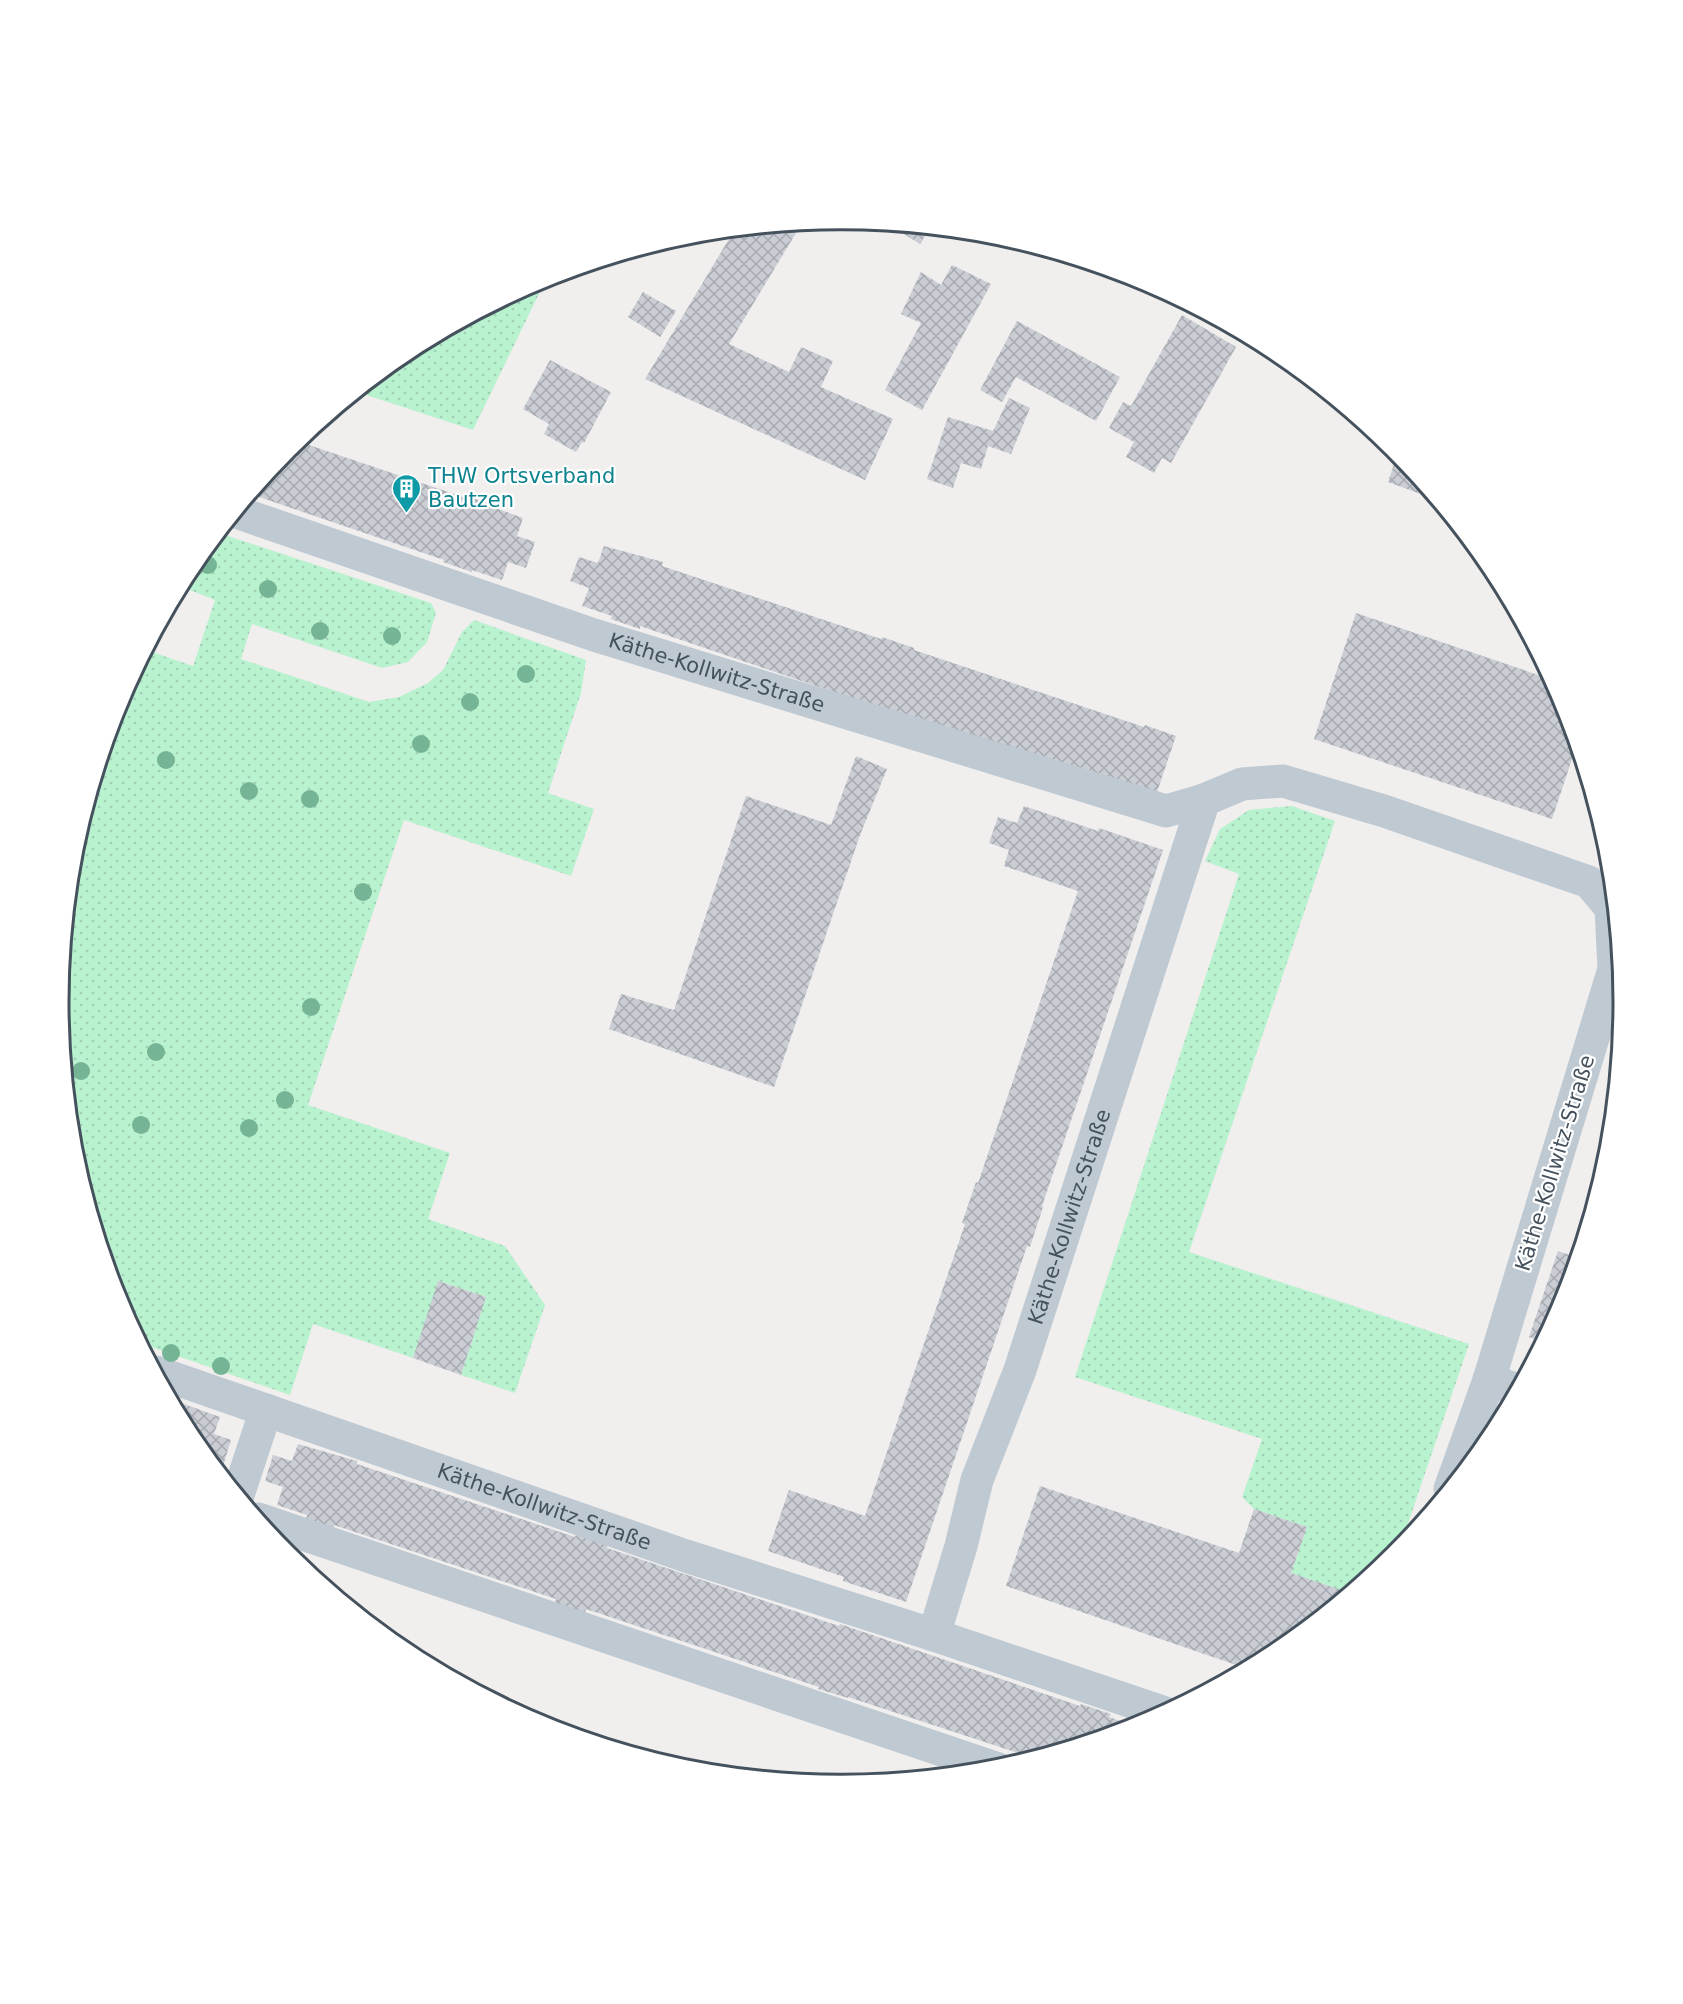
<svg xmlns="http://www.w3.org/2000/svg" width="1683" height="2004" font-family="'DejaVu Sans',sans-serif">
  <defs>
    <pattern id="grass-dots" width="8" height="8" patternUnits="userSpaceOnUse" patternTransform="scale(1.5)"><rect width="8" height="8" fill="#b9f2cf"/><path d="M2 2h.1M6 6h.1" fill="none" stroke="#a0d1b4" stroke-width="1.8" stroke-linecap="round"/></pattern>
    <pattern id="building-cross-hatch" width="8" height="8" patternUnits="userSpaceOnUse" patternTransform="scale(1.5)"><rect width="8" height="8" fill="#cacdd4"/><path d="M0 0l8 8M0 8l8-8" fill="none" stroke="#a6a9af"/></pattern>
  </defs>
  <rect width="100%" height="100%" fill="#f1eeee"/>
  <!-- grass -->
  <path fill="url(#grass-dots)" d="M 547,277 L 473,430 L 357,392 L 407,351 Z
    M 219,533 L 431,603 L 436,613 L 427,642 L 408,662 L 382,668 L 252,624 L 241,659 L 369,702 L 399,697 L 428,683 L 443,670 L 462,632 L 474,620 L 586,660 L 581,693 L 548,793 L 594,809 L 571,876 L 404,820 L 308,1105 L 450,1153 L 428,1219 L 505,1246 L 545,1305 L 515,1393 L 461,1375 L 486,1297 L 439,1281 L 413,1358 L 313,1324 L 290,1395 L 140,1343 L 118,1301 L 73,1154 L 59,1002 L 74,849 L 118,702 L 146,650 L 193,666 L 215,600 L 180,586 L 191,567 Z
    M 1292,806 L 1335,821 L 1189,1252 L 1469,1344 L 1398,1553 L 1350,1593 L 1291,1573 L 1307,1527 L 1254,1509 L 1242,1497 L 1262,1439 L 1075,1377 L 1239,874 L 1205,861 L 1220,829 L 1249,810 Z"/>
  <!-- building -->
  <path fill="url(#building-cross-hatch)" d="M 802,223 L 729,344 L 789,372 L 801,347 L 833,361 L 821,387 L 893,419 L 865,480 L 645,379 L 735,229 Z
    M 886,223 L 930,228 L 920,244 Z
    M 952,265 L 991,284 L 922,410 L 885,390 L 921,323 L 901,314 L 921,272 L 941,285 Z
    M 643,292 L 676,311 L 660,337 L 628,317 Z
    M 1182,315 L 1236,347 L 1171,463 L 1162,458 L 1154,473 L 1126,457 L 1134,442 L 1109,428 L 1123,402 L 1131,406 Z
    M 1017,321 L 1120,377 L 1096,421 L 1016,377 L 1002,402 L 980,390 Z
    M 550,360 L 611,392 L 584,443 L 582,442 L 576,452 L 544,434 L 549,424 L 523,409 Z
    M 1009,398 L 1030,408 L 1011,454 L 988,446 L 981,469 L 961,463 L 953,488 L 927,479 L 948,417 L 993,431 Z
    M 297,441 L 466,498 L 467,496 L 496,506 L 495,508 L 523,518 L 517,536 L 535,542 L 526,568 L 508,562 L 502,580 L 472,570 L 472,572 L 443,562 L 444,560 L 250,494 L 288,448 Z
    M 1398,452 L 1437,500 L 1388,482 Z
    M 604,546 L 663,562 L 662,566 L 881,639 L 882,637 L 914,648 L 914,650 L 1144,727 L 1145,725 L 1176,736 L 1154,801 L 640,626 L 640,629 L 611,619 L 612,616 L 582,606 L 589,588 L 570,581 L 579,557 L 598,563 Z
    M 1356,613 L 1553,680 L 1565,703 L 1577,744 L 1552,819 L 1314,739 Z
    M 856,756 L 887,769 L 860,835 L 774,1087 L 609,1029 L 621,994 L 674,1010 L 746,796 L 831,825 Z
    M 1024,806 L 1098,831 L 1099,828 L 1163,850 L 1042,1206 L 1043,1207 L 1030,1247 L 1027,1246 L 906,1602 L 843,1581 L 844,1577 L 768,1551 L 789,1490 L 865,1516 L 965,1224 L 962,1223 L 976,1182 L 978,1183 L 1078,891 L 1004,866 L 1009,850 L 989,843 L 998,817 L 1017,823 Z
    M 1558,1251 L 1578,1258 L 1565,1302 L 1544,1342 L 1529,1337 Z
    M 438,1281 L 486,1297 L 461,1375 L 413,1358 Z
    M 170,1399 L 220,1417 L 214,1434 L 231,1440 L 223,1466 L 212,1463 L 190,1437 Z
    M 298,1444 L 357,1461 L 357,1464 L 575,1537 L 576,1535 L 608,1545 L 607,1548 L 839,1626 L 840,1624 L 1080,1706 L 1081,1704 L 1111,1714 L 1109,1717 L 1137,1727 L 1033,1758 L 848,1697 L 848,1698 L 818,1689 L 819,1687 L 586,1609 L 585,1613 L 555,1603 L 556,1599 L 334,1525 L 333,1528 L 306,1519 L 307,1515 L 277,1505 L 283,1487 L 265,1481 L 273,1455 L 292,1461 Z
    M 1040,1486 L 1239,1553 L 1254,1509 L 1307,1527 L 1291,1573 L 1350,1593 L 1276,1653 L 1248,1669 L 1006,1586 Z"/>
  <g fill="none" stroke-linecap="round" stroke-linejoin="round">
    <!-- minor -->
    <g stroke="#bec9d2" stroke-width="33">
      <path id="s1" d="M 236,512 L 594,635 L 1166,811 L 1204,800"/>
      <path id="s2" d="M 156,1372 L 686,1556 L 934,1635 L 1165,1713"/>
      <path d="M 1450,1489 L 1489,1380 L 1518,1390"/>
      <path d="M 238,1495 L 266,1410"/>
      <path d="M 258,1519 L 998,1769"/>
      <path id="s3" d="M 934,1635 L 961,1546 L 977,1480 L 1020,1370 L 1204,800 L 1242,784 L 1283,781 L 1384,811 L 1589,882 L 1611,908 L 1614,969 L 1489,1380"/>
    </g>
  </g>
  <!-- trees -->
  <g fill="#75b494">
    <circle cx="208" cy="565" r="9"/>
    <circle cx="268" cy="589" r="9"/>
    <circle cx="320" cy="631" r="9"/>
    <circle cx="392" cy="636" r="9"/>
    <circle cx="526" cy="674" r="9"/>
    <circle cx="470" cy="702" r="9"/>
    <circle cx="421" cy="744" r="9"/>
    <circle cx="166" cy="760" r="9"/>
    <circle cx="249" cy="791" r="9"/>
    <circle cx="310" cy="799" r="9"/>
    <circle cx="363" cy="892" r="9"/>
    <circle cx="311" cy="1007" r="9"/>
    <circle cx="156" cy="1052" r="9"/>
    <circle cx="81" cy="1071" r="9"/>
    <circle cx="285" cy="1100" r="9"/>
    <circle cx="141" cy="1125" r="9"/>
    <circle cx="249" cy="1128" r="9"/>
    <circle cx="171" cy="1353" r="9"/>
    <circle cx="221" cy="1366" r="9"/>
  </g>
  <!-- icons -->
  <defs>
    <symbol id="building-pin" viewBox="-11 -11 22 30"><path d="M0 17L-7.5 6A9.5 9.5 0 1 1 7.5 6Z" fill="#0f9aa8" stroke="#fff"/><path d="M-4-6H4V6H1V3H-1V6H-4ZM-2.5-4.3h1.7v1.8h-1.7ZM.8-4.3h1.7v1.8H.8ZM-2.5-1h1.7V.8h-1.7ZM.8-1h1.7V.8H.8Z" fill="#fff"/></symbol>
  </defs>
  <g fill-rule="evenodd">
    <use href="#building-pin" x="390" y="472" width="33" height="45"/>
  </g>
  <g text-anchor="middle" dominant-baseline="central" stroke-width="4.5" stroke-linejoin="round" paint-order="stroke">
    <!-- culture labels -->
    <g font-size="21" fill="#0d838f" stroke="#fff" text-anchor="start">
      <text x="428" y="476">THW Ortsverband<tspan x="428" dy="24">Bautzen</tspan></text>
    </g>
    <!-- street labels -->
    <g font-size="21" fill="#45525d" stroke="#fff">
      <text stroke="none"><textPath href="#s1" startOffset="507">Käthe-Kollwitz-Straße</textPath></text>
      <text transform="translate(1555 1163) rotate(-73)">Käthe-Kollwitz-Straße</text>
      <text stroke="none"><textPath href="#s3" startOffset="440">Käthe-Kollwitz-Straße</textPath></text>
      <text stroke="none"><textPath href="#s2" startOffset="411">Käthe-Kollwitz-Straße</textPath></text>
    </g>
  </g>
  <!-- crop -->
  <path d="M0 0H1683V2004H0ZM69 1002a772 772 0 1 1 1544 0a772 772 0 1 1-1544 0Z" fill="#fff" fill-rule="evenodd"/>
  <path fill="none" stroke="#45525d" stroke-width="3" d="M69 1002a772 772 0 1 1 1544 0a772 772 0 1 1-1544 0Z"/>
</svg>
